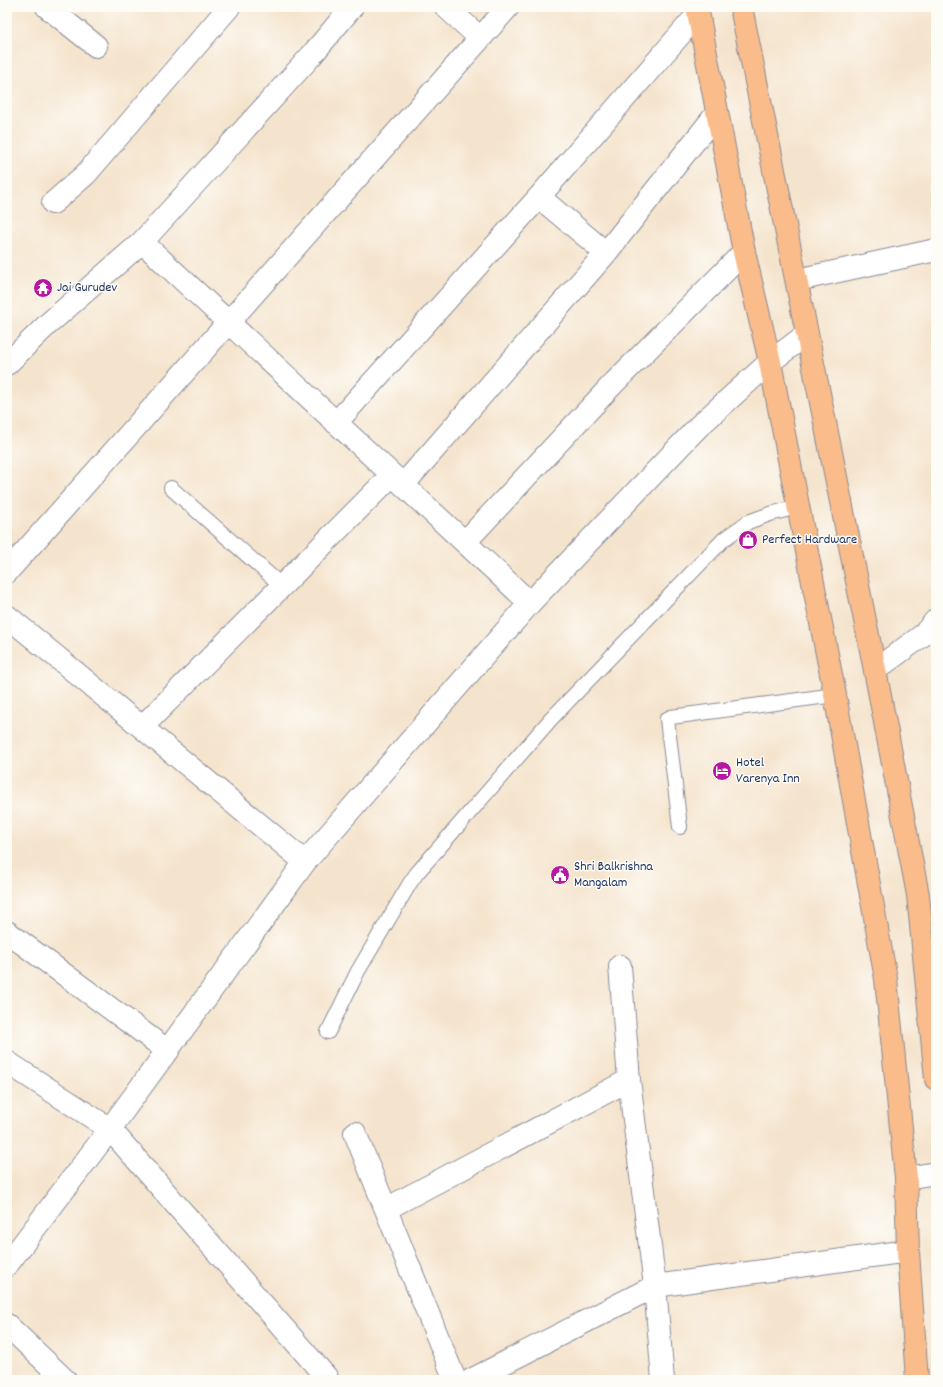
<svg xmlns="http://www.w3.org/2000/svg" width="943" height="1387" font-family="Dekko,sans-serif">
  <rect width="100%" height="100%" fill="#fdfcf7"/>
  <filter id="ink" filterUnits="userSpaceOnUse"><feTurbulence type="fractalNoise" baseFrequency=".025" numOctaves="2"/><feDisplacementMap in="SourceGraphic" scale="8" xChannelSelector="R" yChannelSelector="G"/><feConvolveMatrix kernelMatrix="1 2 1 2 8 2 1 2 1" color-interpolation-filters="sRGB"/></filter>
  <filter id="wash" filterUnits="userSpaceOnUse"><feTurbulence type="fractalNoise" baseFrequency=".012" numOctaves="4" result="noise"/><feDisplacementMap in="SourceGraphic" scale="16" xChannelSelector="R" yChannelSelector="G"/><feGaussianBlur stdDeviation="0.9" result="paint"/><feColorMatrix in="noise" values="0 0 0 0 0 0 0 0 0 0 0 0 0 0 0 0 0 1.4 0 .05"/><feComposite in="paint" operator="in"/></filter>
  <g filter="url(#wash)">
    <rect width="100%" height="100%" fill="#f5e4cd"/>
  </g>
  <g filter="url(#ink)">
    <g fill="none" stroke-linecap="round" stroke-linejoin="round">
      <defs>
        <path id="lane" d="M 171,488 L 282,586
          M 680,827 L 667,719 L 671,717 L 835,695
          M 328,1032 L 358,971 L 410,883 L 417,873 L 551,719 L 724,539 L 748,522 L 770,514 L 798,507"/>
        <path id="street" d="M 47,7 L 96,46
          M 446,7 L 480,38
          M 539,197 L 606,253
          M 53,203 L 86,174 L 229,7
          M 142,242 L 530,603
          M 797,280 L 936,250
          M 7,364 L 48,324 L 142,242 L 311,56 L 352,7
          M 336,423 L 539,197 L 698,14
          M 403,485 L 606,253 L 717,113
          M 465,542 L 611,386 L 744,252
          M 7,572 L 508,7
          M 7,616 L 305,862
          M 875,670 L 923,635 L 936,620
          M 142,727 L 392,475
          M 7,932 L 168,1051
          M 620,966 L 629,1080 L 655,1286 L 663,1380
          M 7,1062 L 110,1129 L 327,1378 L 325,1380
          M 355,1133 L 455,1380
          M 906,1178 L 936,1173
          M 386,1209 L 629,1080
          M 7,1265 L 110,1129 L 305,862 L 530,603 L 699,426 L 770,362 L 807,334
          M 7,1325 L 65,1380
          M 471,1380 L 655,1286 L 908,1251"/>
        <path id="primary" d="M 697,7 L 744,252 L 770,362 L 835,695 L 886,979 L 906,1178 L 908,1251 L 917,1380
          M 741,7 L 875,670 L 918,895 L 936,1079"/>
      </defs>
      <!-- lane casing -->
      <use href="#lane" stroke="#888a96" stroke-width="16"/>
      <!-- street casing -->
      <use href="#street" stroke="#888a96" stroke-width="24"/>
      <!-- primary casing -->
      <use href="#primary" stroke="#888a96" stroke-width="24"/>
      <!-- lane -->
      <use href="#lane" stroke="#fff" stroke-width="14"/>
      <!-- street -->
      <use href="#street" stroke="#fff" stroke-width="22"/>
      <!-- primary -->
      <use href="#primary" stroke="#f9bc8a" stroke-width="22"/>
    </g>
  </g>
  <!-- icons -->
  <defs>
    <symbol id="temple-disc" viewBox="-11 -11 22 22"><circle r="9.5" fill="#b5179e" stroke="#fdfcf7"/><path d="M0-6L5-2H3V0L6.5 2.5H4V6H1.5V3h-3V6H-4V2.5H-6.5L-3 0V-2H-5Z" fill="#fff"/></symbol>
    <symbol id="shop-disc" viewBox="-11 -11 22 22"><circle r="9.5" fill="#b5179e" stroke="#fdfcf7"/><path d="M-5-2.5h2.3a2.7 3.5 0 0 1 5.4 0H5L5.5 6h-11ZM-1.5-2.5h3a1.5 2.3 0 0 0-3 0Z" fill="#fff"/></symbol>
    <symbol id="hotel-disc" viewBox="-11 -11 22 22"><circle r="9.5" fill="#b5179e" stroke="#fdfcf7"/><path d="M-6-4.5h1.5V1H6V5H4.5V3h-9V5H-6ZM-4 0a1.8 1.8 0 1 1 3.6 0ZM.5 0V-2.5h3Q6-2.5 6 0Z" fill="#fff"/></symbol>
    <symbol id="civic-disc" viewBox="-11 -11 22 22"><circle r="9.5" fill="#b5179e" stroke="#fdfcf7"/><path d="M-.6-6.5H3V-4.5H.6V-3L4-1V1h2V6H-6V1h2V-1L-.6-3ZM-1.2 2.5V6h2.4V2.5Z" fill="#fff"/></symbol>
  </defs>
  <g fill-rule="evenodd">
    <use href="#temple-disc" x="32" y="277" width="22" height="22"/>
    <use href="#shop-disc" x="737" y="529" width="22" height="22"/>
    <use href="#hotel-disc" x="711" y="760" width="22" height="22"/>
    <use href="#civic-disc" x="549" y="864" width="22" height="22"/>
  </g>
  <g text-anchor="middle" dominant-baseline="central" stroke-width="3" stroke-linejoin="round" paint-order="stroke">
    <!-- poi labels -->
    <g font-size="14" fill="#1b2f5e" stroke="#fdfcf7" text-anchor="start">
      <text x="57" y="288">Jai Gurudev</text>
      <text x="762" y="540">Perfect Hardware</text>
      <text x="736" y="763">Hotel<tspan x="736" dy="16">Varenya Inn</tspan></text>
      <text x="574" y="867">Shri Balkrishna<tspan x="574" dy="16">Mangalam</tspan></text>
    </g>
  </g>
  <!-- margin -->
  <rect width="943" height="1387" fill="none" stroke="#fdfcf7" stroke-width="24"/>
</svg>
